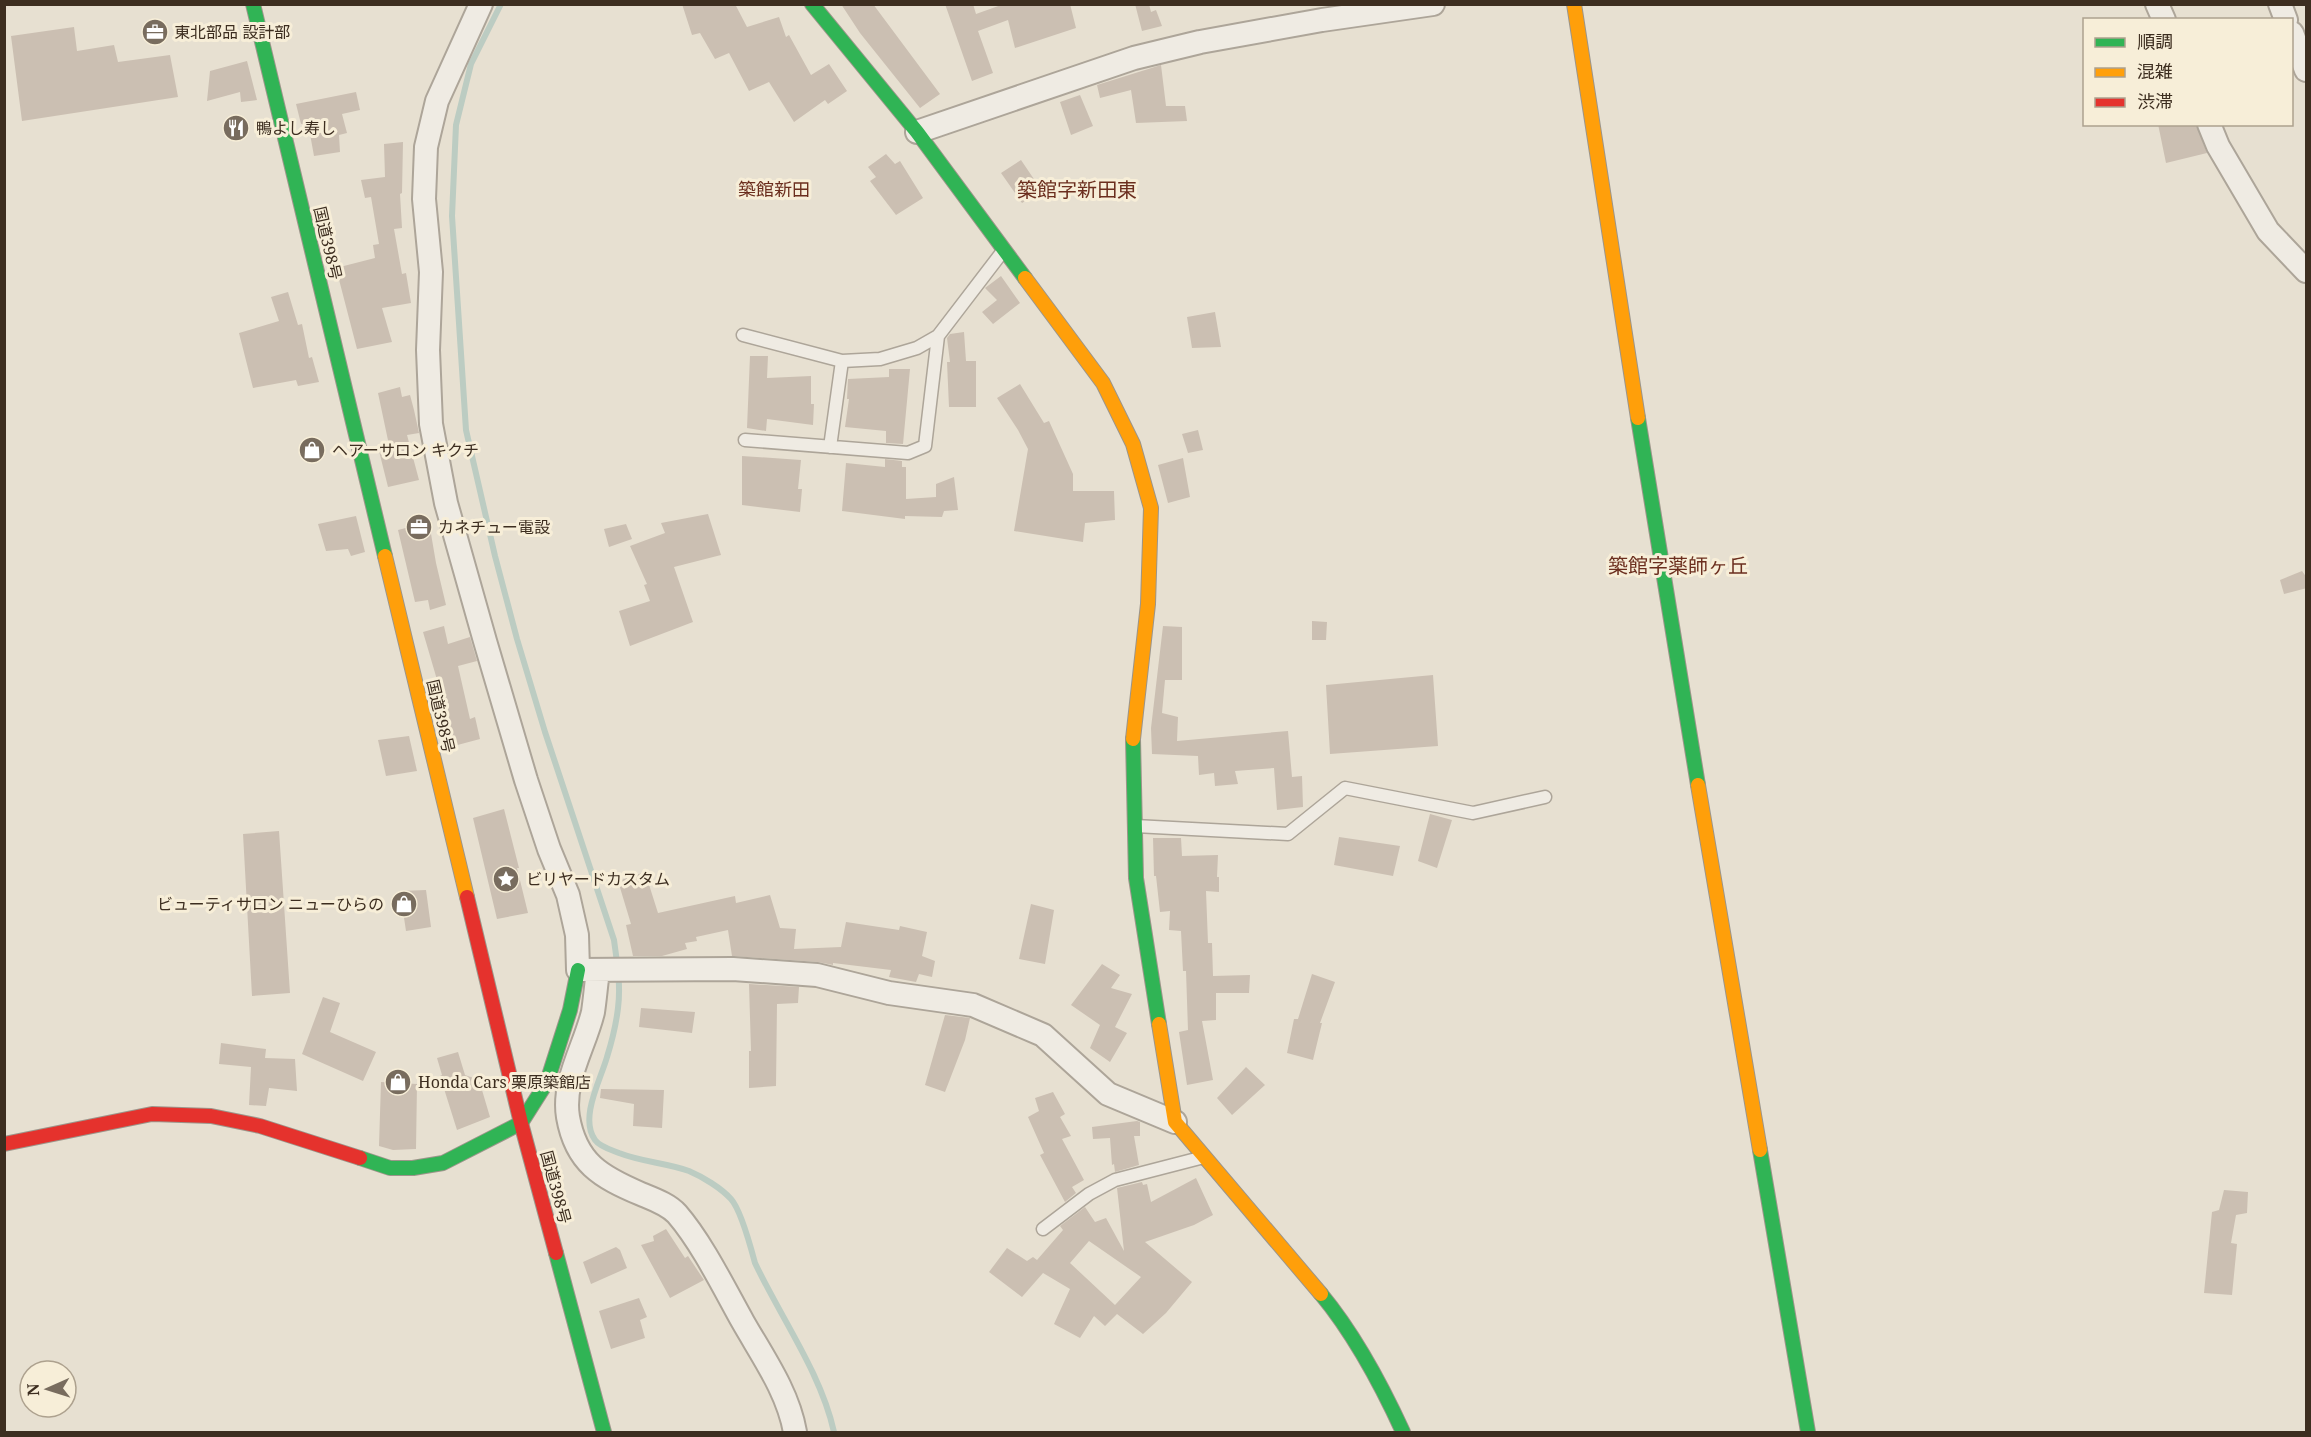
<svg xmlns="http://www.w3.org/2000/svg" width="2311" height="1437" font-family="'Noto Serif','Noto Sans JP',serif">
  <rect width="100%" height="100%" fill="#e7e0d1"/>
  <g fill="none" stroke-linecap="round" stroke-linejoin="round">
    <!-- stream -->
    <path stroke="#bcccc2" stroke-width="6" d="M 501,4 L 471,64 L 456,125 L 452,216 L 466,430 L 495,556 L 517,639 L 545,732 L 614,940 C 617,963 621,985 618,1008 C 616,1025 612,1041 607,1057 C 601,1079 579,1118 595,1140 C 600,1147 612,1150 619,1153 C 642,1162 667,1163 689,1171 C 703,1177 721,1188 731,1199 C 741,1210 751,1248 755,1263 C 781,1318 821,1373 834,1432"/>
  </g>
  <!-- building -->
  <path fill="#cbbfb2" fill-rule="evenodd" d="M 682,4 L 735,4 L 747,27 L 779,17 L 786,37 L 789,35 L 811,75 L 829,64 L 847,91 L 828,104 L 825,100 L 794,122 L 769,82 L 749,91 L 729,53 L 715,59 L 700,33 L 692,35 Z
    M 841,4 L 873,4 L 940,94 L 920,108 L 860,33 Z
    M 945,4 L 973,4 L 976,14 L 1004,4 L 1070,4 L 1076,28 L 1015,48 L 1008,20 L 978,31 L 993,73 L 972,81 Z
    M 1135,4 L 1149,4 L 1151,12 L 1156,10 L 1162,26 L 1142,31 Z
    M 74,27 L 77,51 L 114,45 L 118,62 L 170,55 L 178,97 L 22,121 L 11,36 Z
    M 247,61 L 257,100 L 241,102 L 240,92 L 207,101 L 210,71 Z
    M 1161,65 L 1166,106 L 1185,106 L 1187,121 L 1136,123 L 1131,90 L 1100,98 L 1097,85 Z
    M 356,92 L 360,110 L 342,114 L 347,133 L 339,135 L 340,152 L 314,156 L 308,123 L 301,124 L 296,104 Z
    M 1080,95 L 1093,126 L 1071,135 L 1060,102 Z
    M 2158,124 L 2196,124 L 2207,153 L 2166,163 Z
    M 403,142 L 402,193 L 400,194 L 402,228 L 394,229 L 402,274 L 406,273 L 411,303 L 382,308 L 392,342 L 357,349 L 336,268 L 375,258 L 373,245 L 379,244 L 371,197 L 365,198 L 361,180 L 385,177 L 384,144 Z
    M 886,154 L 895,164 L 900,161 L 923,198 L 896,215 L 870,181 L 876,177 L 868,167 Z
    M 1021,160 L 1042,191 L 1022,203 L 1001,173 Z
    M 1001,276 L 1020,303 L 993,324 L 982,312 L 997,300 L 985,288 Z
    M 288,292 L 298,325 L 302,324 L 309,358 L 312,357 L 319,382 L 298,386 L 296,380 L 253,388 L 239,333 L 279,321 L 271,297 Z
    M 1215,312 L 1221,347 L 1192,348 L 1187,317 Z
    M 964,332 L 966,361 L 976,361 L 976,407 L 949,407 L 947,362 L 950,362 L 947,338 L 950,334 Z
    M 750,356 L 768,356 L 767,378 L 811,376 L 811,404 L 814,404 L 813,425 L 767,419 L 766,431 L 747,428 Z
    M 889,369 L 910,369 L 903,444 L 886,443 L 886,431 L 845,427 L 849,399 L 847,399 L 848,379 L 889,377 Z
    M 1020,384 L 1044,423 L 1049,421 L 1073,474 L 1073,491 L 1114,491 L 1115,520 L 1085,523 L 1083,542 L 1014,531 L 1028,449 L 1018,430 L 997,398 Z
    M 400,387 L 402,397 L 410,395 L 414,410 L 419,433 L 407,435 L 419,480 L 388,487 L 378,447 L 389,445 L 378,393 Z
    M 1198,430 L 1203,450 L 1188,453 L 1182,434 Z
    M 742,456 L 801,460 L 798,489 L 802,489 L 800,512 L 742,505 Z
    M 1183,458 L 1190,497 L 1168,503 L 1158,465 Z
    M 885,459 L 902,461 L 902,467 L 906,467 L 906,499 L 936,497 L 936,484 L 954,477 L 958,510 L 944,511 L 942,517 L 905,516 L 905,519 L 842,511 L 846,463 L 885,467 Z
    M 708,514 L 721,555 L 674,567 L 693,622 L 630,646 L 619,611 L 650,601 L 644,585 L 647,584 L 630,546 L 665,533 L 661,523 Z
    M 356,516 L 365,552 L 351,556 L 348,549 L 326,551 L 318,524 Z
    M 429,522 L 436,563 L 446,605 L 430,610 L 428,600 L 415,602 L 398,530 Z
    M 626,524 L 632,539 L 609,547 L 604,529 Z
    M 2302,571 L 2307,578 L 2307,588 L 2284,594 L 2280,580 Z
    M 1312,621 L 1327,622 L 1326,640 L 1312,640 Z
    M 444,626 L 448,644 L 470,637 L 477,661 L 458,666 L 470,719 L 475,717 L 480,739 L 450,747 L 445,725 L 450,724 L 423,632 Z
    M 1163,626 L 1182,627 L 1182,680 L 1165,680 L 1162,713 L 1178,717 L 1177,741 L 1288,731 L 1292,777 L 1302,776 L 1303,807 L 1277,810 L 1274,768 L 1235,771 L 1238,784 L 1215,786 L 1214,773 L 1199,775 L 1198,756 L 1152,754 L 1151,728 Z
    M 1433,675 L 1438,746 L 1330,754 L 1326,685 Z
    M 409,736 L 417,771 L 386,776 L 378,740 Z
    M 504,809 L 519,868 L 517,868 L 528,913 L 497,919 L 473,818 Z
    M 1430,814 L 1452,820 L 1437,868 L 1418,861 Z
    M 279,831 L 290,993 L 252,996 L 243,834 Z
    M 1339,837 L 1400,846 L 1393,876 L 1334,865 Z
    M 1153,838 L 1181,838 L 1182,856 L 1218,855 L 1217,877 L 1219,877 L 1219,892 L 1206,891 L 1208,943 L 1212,943 L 1213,976 L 1250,975 L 1249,993 L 1216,993 L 1216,1020 L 1202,1021 L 1213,1080 L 1187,1085 L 1179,1032 L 1188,1030 L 1186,971 L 1183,971 L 1181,931 L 1169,930 L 1170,911 L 1160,912 L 1156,876 L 1154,876 Z
    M 645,872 L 658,913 L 735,896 L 736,903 L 770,895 L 780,928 L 796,929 L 794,949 L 841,947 L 846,922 L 899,930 L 900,926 L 927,932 L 922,956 L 935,961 L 932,977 L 919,974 L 916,982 L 889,977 L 891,970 L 833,963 L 833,965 L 818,962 L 732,956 L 728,930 L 696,937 L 697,941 L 685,943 L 687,949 L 662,956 L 633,956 L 626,925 L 631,924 L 618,881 Z
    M 426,890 L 431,927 L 406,931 L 400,891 Z
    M 1031,904 L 1054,910 L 1045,964 L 1019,959 Z
    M 1102,964 L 1120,975 L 1111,988 L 1132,994 L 1115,1027 L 1127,1033 L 1110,1062 L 1090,1048 L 1100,1025 L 1071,1005 Z
    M 1312,974 L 1335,982 L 1320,1023 L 1322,1023 L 1313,1060 L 1287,1053 L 1294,1019 L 1298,1019 Z
    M 749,984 L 799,987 L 798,1003 L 777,1004 L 776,1086 L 749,1088 L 749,1051 L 751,1051 Z
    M 323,997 L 340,1003 L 330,1032 L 376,1052 L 363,1081 L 302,1054 Z
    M 641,1008 L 695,1012 L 692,1033 L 639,1027 Z
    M 945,1015 L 970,1018 L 965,1040 L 945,1092 L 925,1085 Z
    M 221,1043 L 266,1049 L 265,1058 L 295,1059 L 297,1091 L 269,1088 L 266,1106 L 249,1105 L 251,1067 L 219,1064 Z
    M 458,1052 L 465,1075 L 479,1080 L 490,1117 L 457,1130 L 440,1076 L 442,1075 L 437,1058 Z
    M 1246,1067 L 1265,1085 L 1232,1115 L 1217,1098 Z
    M 381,1082 L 417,1084 L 416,1149 L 393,1150 L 379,1146 Z
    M 601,1089 L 664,1090 L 662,1128 L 633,1126 L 634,1104 L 600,1098 Z
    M 1053,1092 L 1065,1114 L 1060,1117 L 1071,1136 L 1062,1139 L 1084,1180 L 1072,1187 L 1076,1193 L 1065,1202 L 1040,1155 L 1044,1153 L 1028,1117 L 1039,1111 L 1035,1098 Z
    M 1137,1121 L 1140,1122 L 1140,1136 L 1134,1136 L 1139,1165 L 1115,1172 L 1114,1164 L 1112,1165 L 1110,1138 L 1093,1139 L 1092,1127 Z
    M 1196,1178 L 1213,1215 L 1194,1225 L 1145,1242 L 1192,1282 L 1166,1313 L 1143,1334 L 1117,1314 L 1105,1326 L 1094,1316 L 1080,1338 L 1054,1324 L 1070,1289 L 1043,1273 L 1022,1297 L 989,1272 L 1007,1248 L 1027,1261 L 1033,1257 L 1037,1260 L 1063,1230 L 1060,1226 L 1085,1207 L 1095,1222 L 1106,1218 L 1124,1251 L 1117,1188 L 1142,1182 L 1143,1185 L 1147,1184 L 1151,1202 ZM 1089,1241 L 1141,1277 L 1115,1305 L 1070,1263 Z
    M 2224,1190 L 2248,1192 L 2247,1213 L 2236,1215 L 2231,1243 L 2237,1244 L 2232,1295 L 2204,1293 L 2212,1212 L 2219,1210 Z
    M 666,1229 L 685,1258 L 688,1256 L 704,1280 L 670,1298 L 641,1245 L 654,1241 L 653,1236 Z
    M 616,1247 L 620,1250 L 627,1268 L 591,1284 L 583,1262 Z
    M 639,1298 L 647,1317 L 640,1320 L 645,1338 L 611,1349 L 599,1311 Z"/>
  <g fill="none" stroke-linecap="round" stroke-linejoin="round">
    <defs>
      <path id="lane" d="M 743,335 L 842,361 L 880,359 L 917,348 L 938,336 L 1003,251
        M 745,440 L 908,453 L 925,446 L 938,336
        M 830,447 L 842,361
        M 1135,826 L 1288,834 L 1345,788 L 1473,813 L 1545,797
        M 1043,1229 L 1089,1194 L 1115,1180 L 1204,1157"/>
      <path id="street" d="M 481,4 L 437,101 L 426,147 L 424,199 L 431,272 L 428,350 L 431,424 L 446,503 L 485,641 L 526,780 L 549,849 L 568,895 L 577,935 L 578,970 L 733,969 L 817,975 L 889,993 L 973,1005 L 1043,1035 L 1108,1094 L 1175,1122
        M 2157,4 L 2164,20
        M 2280,4 L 2286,20
        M 2292,33 L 2306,70
        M 2209,124 L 2218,146 L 2268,231 L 2306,271
        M 917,132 L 1134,58 L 1200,42 L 1322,20 L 1433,4
        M 598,971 C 596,985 595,999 593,1012 C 585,1046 562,1081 568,1117 C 576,1163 601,1177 641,1194 C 653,1199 668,1204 677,1214 C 702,1243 724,1288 743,1322 C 763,1357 788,1392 795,1432"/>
      <path id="fast" d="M 253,4 L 385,556
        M 812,4 L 917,132 L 1025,278
        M 1638,418 L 1698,785
        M 1133,739 L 1136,878 L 1159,1024
        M 1760,1150 L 1808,1432
        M 360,1158 L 390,1168 L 413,1168 L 443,1163 L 521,1123 L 547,1082 L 570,1010 L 578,970
        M 556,1253 L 604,1432
        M 1321,1294 C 1355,1335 1381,1384 1403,1432"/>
      <path id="slow" d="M 1574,4 L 1638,418
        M 1025,278 L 1103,383 L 1133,444 L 1151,508 L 1148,604 L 1133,739
        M 385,556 L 467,897
        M 1698,785 L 1760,1150
        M 1159,1024 L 1175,1122 L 1321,1294"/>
      <path id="jam" d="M 467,897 L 521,1123 L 556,1253
        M 4,1144 L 152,1114 L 211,1116 L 260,1126 L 360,1158"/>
    </defs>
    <!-- lane casing -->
    <use href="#lane" stroke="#ada599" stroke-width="15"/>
    <!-- street casing -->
    <use href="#street" stroke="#ada599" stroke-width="26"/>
    <!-- fast casing -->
    <use href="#fast" stroke="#9c958a" stroke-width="16"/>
    <!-- slow casing -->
    <use href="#slow" stroke="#9c958a" stroke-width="16"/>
    <!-- jam casing -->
    <use href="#jam" stroke="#9c958a" stroke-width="16"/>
    <!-- lane -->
    <use href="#lane" stroke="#efebe3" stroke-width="12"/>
    <!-- street -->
    <use href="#street" stroke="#efebe3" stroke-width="22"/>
    <!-- fast -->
    <use href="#fast" stroke="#30b455" stroke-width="14"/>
    <!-- slow -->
    <use href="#slow" stroke="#ff9f0a" stroke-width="14"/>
    <!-- jam -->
    <use href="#jam" stroke="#e5322d" stroke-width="14"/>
  </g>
  <!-- icons -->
  <defs>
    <symbol id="office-disc" viewBox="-11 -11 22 22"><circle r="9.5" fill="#786c5e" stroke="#f7eed8"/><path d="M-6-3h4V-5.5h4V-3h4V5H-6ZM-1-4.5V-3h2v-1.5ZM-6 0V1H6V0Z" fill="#fff"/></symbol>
    <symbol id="restaurant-disc" viewBox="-11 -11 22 22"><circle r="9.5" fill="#786c5e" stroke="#f7eed8"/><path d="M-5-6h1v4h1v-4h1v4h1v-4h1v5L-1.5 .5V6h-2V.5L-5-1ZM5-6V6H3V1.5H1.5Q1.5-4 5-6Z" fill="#fff"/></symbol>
    <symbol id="shop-disc" viewBox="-11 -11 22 22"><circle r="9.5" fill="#786c5e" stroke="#f7eed8"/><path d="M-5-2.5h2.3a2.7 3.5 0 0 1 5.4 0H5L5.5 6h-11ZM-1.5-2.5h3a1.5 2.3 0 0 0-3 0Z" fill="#fff"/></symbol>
    <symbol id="sight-disc" viewBox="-11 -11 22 22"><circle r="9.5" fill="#786c5e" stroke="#f7eed8"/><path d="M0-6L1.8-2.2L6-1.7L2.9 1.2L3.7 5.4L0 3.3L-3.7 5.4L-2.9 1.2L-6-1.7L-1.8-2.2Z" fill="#fff"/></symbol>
  </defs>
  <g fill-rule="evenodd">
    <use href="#office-disc" x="140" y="17" width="30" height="30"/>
    <use href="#restaurant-disc" x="221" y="113" width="30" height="30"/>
    <use href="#shop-disc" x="297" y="435" width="30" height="30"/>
    <use href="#office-disc" x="404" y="512" width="30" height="30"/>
    <use href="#sight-disc" x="491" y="864" width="30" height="30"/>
    <use href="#shop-disc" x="389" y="889" width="30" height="30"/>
    <use href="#shop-disc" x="383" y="1067" width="30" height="30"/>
  </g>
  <g text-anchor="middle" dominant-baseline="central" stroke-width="6" stroke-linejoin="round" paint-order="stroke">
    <!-- poi labels -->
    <g font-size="16" fill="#3d2e20" stroke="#f7eed8" text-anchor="start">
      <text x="174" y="32">東北部品 設計部</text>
      <text x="256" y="128">鴨よし寿し</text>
      <text x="332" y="450">ヘアーサロン キクチ</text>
      <text x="438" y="527">カネチュー電設</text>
      <text x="526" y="879">ビリヤードカスタム</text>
      <text x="384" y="904" text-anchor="end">ビューティサロン ニューひらの</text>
      <text x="418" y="1082">Honda Cars 栗原築館店</text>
    </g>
    <!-- street labels -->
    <g font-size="16" fill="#3d2e20" stroke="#f7eed8">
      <text transform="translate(328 243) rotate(77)">国道398号</text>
      <text transform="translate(441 716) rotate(77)">国道398号</text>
      <text transform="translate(556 1187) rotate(75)">国道398号</text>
    </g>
    <!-- neighbourhood labels -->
    <g font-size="18" fill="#6b2e1e" stroke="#f7eed8">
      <text x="774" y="189">築館新田</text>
    </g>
    <!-- quarter labels -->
    <g font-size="20" fill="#6b2e1e" stroke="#f7eed8">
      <text x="1077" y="189">築館字新田東</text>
      <text x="1678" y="565">築館字薬師ヶ丘</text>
    </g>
  </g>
  <!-- border -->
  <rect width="2311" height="1437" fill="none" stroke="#3d2e20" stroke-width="12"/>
  <!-- legend -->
  <rect x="2083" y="18" width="210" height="108" fill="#f7eed8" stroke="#ada18e" stroke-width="1.5"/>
  <rect x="2095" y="38" width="30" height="9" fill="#30b455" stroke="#ada18e" stroke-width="1.5"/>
  <text x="2137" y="48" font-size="18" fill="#3d2e20">順調</text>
  <rect x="2095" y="68" width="30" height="9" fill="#ff9f0a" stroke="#ada18e" stroke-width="1.5"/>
  <text x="2137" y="78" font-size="18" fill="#3d2e20">混雑</text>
  <rect x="2095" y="98" width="30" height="9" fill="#e5322d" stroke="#ada18e" stroke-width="1.5"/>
  <text x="2137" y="108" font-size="18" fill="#3d2e20">渋滞</text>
  <!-- north arrow -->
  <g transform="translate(48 1389) rotate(267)"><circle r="28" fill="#f7eed8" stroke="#ada18e" stroke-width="1.5"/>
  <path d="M0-4.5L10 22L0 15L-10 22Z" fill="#786c5e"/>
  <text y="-9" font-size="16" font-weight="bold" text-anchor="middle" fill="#3d2e20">N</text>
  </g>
</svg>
